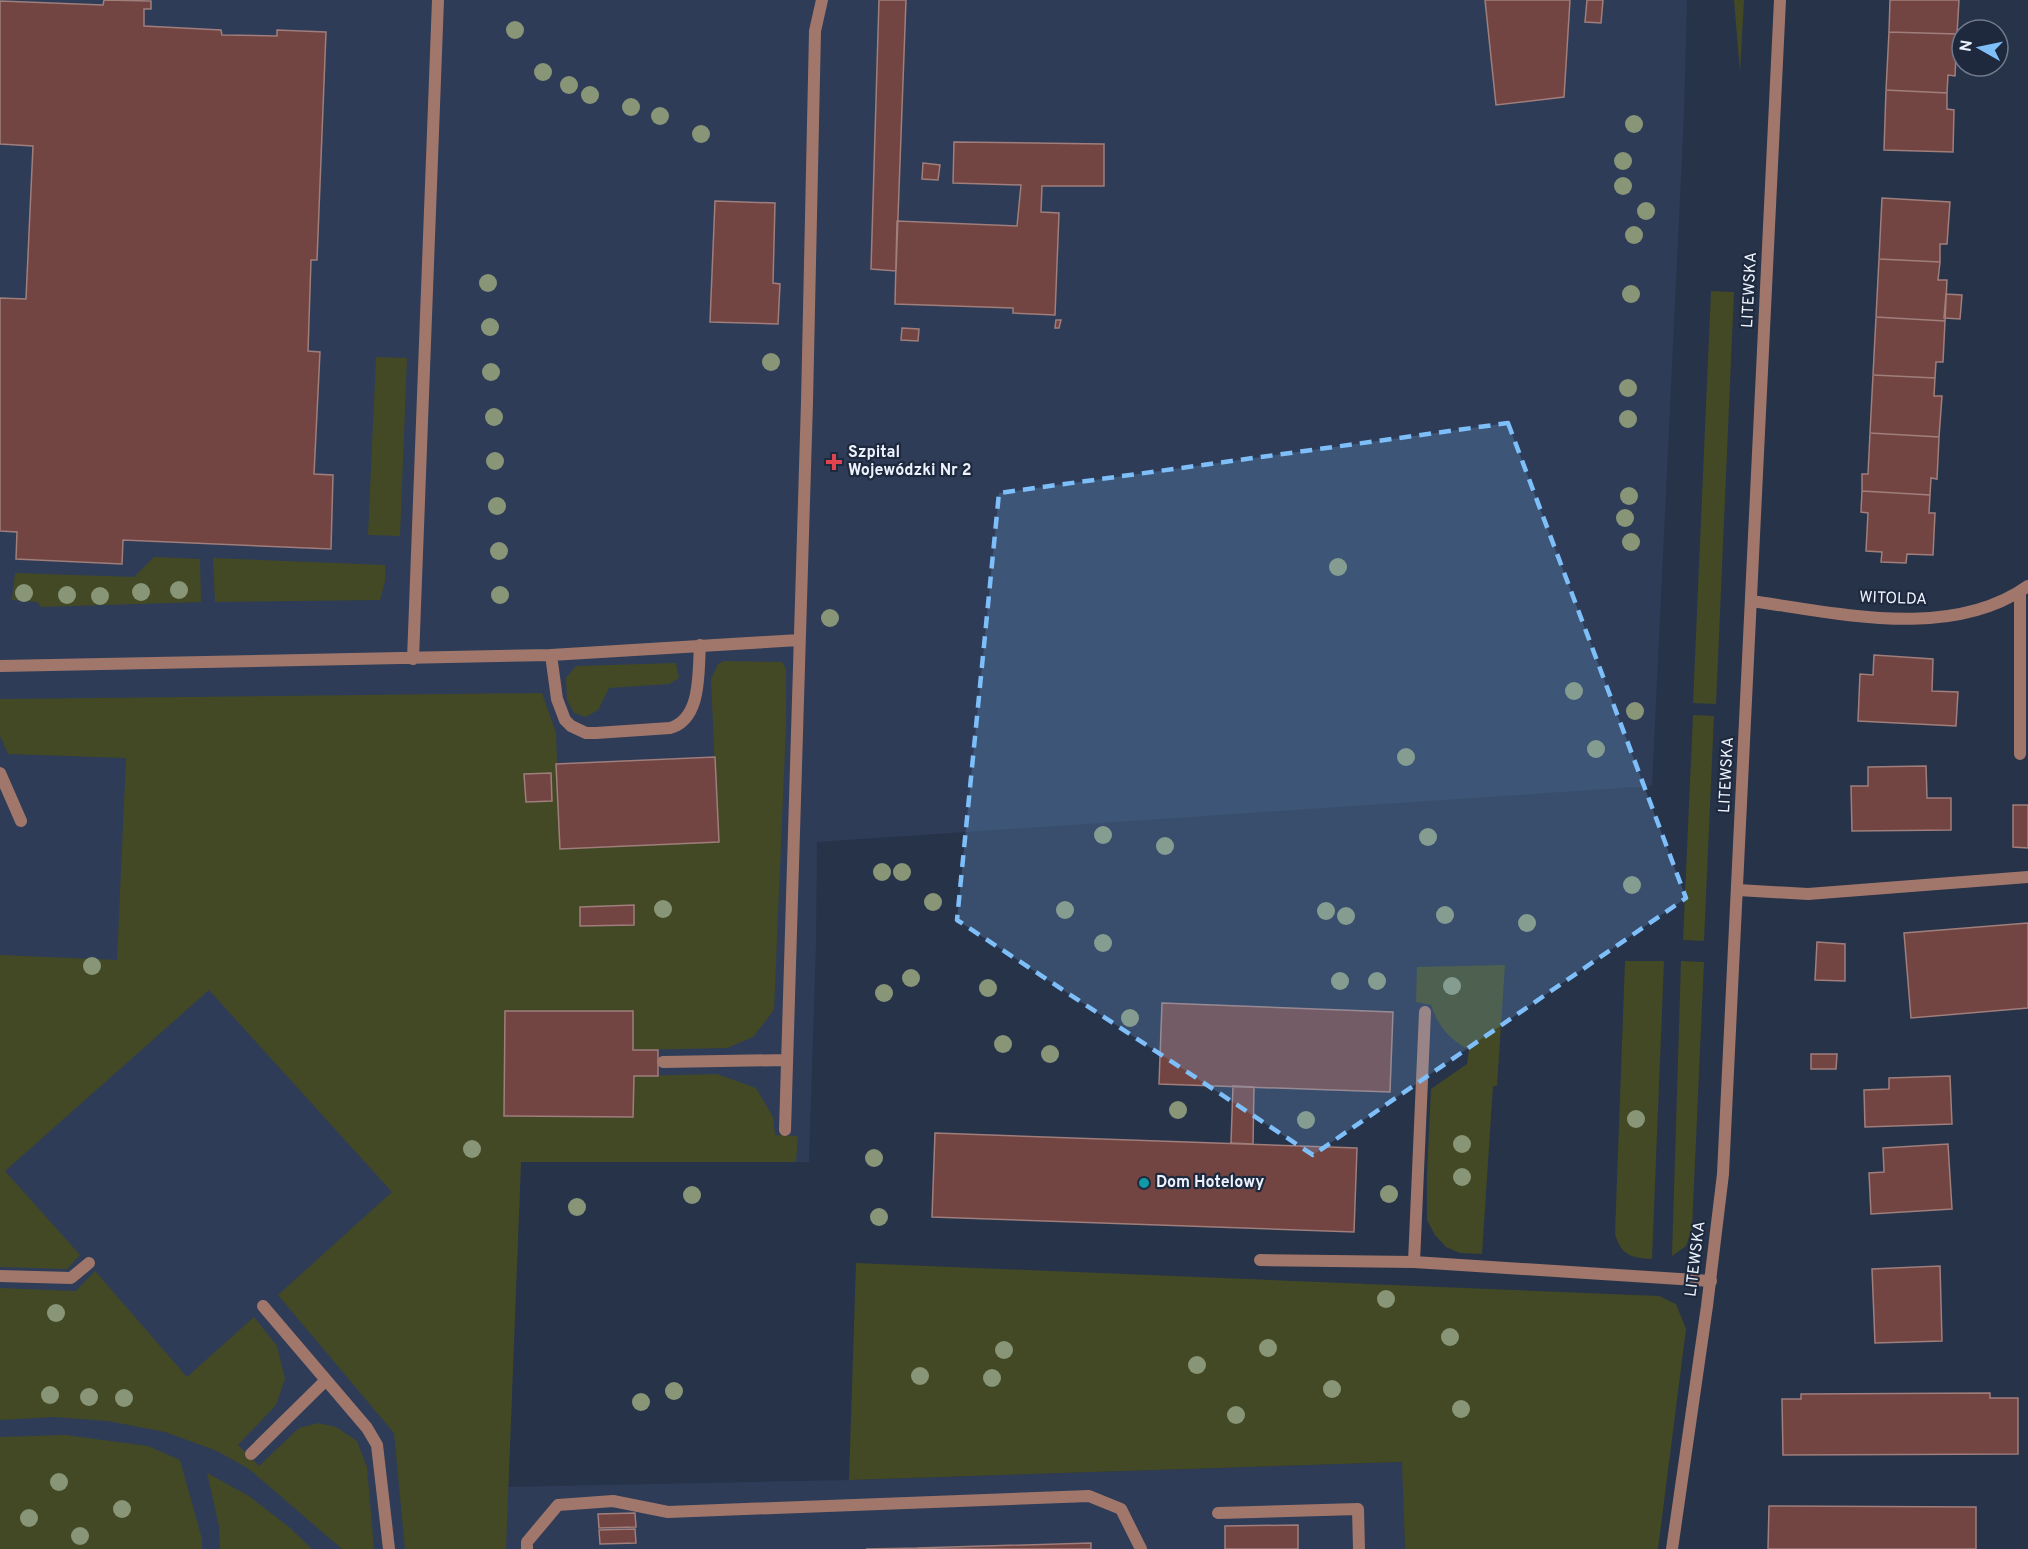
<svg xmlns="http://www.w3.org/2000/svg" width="2028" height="1549" font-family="Overpass,sans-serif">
  <rect width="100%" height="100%" fill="#273349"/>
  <!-- built -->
  <path fill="#2e3c57" d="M 0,0 L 1687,0 L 1684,114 L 1652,786 L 817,842 L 816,944 L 809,1162 L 521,1162 L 508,1487 L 849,1480 L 1403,1462 L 1405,1549 L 0,1549 Z"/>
  <!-- green -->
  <path fill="#434925" d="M 1734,0 L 1744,0 L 1740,72 Z
    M 1711,291 L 1734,292 L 1716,704 L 1693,703 Z
    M 376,357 L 407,358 L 400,536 L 368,535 Z
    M 154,557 L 200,559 L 201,602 L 41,607 L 37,602 L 12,600 L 15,573 L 134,577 Z
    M 213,558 L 385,565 L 385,581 L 380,600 L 215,602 Z
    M 724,661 L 782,662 L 786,669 L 786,726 L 774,1010 L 753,1037 L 727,1048 L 633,1050 L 633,1011 L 505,1011 L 504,1116 L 632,1117 L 634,1076 L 717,1074 L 756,1088 L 773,1117 L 775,1135 L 798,1136 L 796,1162 L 521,1162 L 506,1549 L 405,1549 L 394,1433 L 278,1295 L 392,1192 L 209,990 L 5,1171 L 80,1255 L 67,1269 L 0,1267 L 0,955 L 117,960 L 126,758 L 8,754 L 0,736 L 0,699 L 542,693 L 556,733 L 560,849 L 718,842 L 711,679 L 718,664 Z
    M 676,663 L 679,678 L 669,684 L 609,688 L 598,710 L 586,717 L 574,713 L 567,700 L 566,678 L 576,666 Z
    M 1693,715 L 1714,716 L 1704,941 L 1683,940 Z
    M 1625,961 L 1664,961 L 1652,1259 C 1631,1258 1621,1255 1615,1234 Z
    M 1681,961 L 1704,962 L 1692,1229 L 1686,1246 L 1672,1256 Z
    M 1505,965 L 1497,1086 L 1493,1086 L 1482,1254 L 1460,1253 L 1446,1247 L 1435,1235 L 1427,1220 L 1427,1174 L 1431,1089 L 1467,1064 L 1469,1050 C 1449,1039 1438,1026 1431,1005 L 1416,1002 L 1417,967 Z
    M 856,1263 L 1659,1296 L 1676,1304 L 1686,1329 L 1658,1549 L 1405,1549 L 1402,1462 L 849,1480 Z
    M 95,1271 L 187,1377 L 254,1317 L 277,1346 L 285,1379 L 276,1405 L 238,1445 L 259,1466 L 299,1428 L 318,1423 L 336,1427 L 357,1441 L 367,1467 L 374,1549 L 342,1549 L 249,1469 L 217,1451 L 165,1432 L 108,1421 L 53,1417 L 0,1420 L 0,1288 L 76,1291 Z
    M 65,1435 L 148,1446 L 180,1460 L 202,1539 L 202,1549 L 0,1549 L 0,1437 Z
    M 207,1473 L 249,1496 L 289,1527 L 312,1549 L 220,1549 L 219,1526 Z"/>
  <!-- building -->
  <path fill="#724442" stroke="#9f7e7c" stroke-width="1.5" d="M 104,0 L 151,1 L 151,9 L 144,9 L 144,26 L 221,30 L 222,35 L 277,36 L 277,30 L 326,32 L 317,260 L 311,260 L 308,351 L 320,352 L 314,474 L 333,475 L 331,549 L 123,540 L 122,564 L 16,559 L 17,532 L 0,531 L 0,298 L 26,299 L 33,146 L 0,144 L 0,1 L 103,5 Z
    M 879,0 L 906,0 L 896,271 L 871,269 Z
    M 1485,0 L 1570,0 L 1564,97 L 1496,105 Z
    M 1587,0 L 1603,0 L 1601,23 L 1585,22 Z
    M 1890,0 L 1959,0 L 1957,34 L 1889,32 Z
    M 1889,32 L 1957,34 L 1955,76 L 1948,75 L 1947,93 L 1886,90 Z
    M 1886,90 L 1947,93 L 1947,109 L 1954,110 L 1953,152 L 1884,150 Z
    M 954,142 L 1104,144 L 1104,186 L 1042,186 L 1041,212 L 1059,213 L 1055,315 L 1013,313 L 1013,308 L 895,304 L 897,221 L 1017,226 L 1021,185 L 953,183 Z
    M 923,163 L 940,165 L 938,180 L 922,179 Z
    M 1882,198 L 1950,202 L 1947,244 L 1940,244 L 1940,262 L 1879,259 Z
    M 715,201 L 775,203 L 773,283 L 780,284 L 778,324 L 710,322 Z
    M 1879,259 L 1940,262 L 1938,280 L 1947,280 L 1945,321 L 1876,317 Z
    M 1946,294 L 1962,295 L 1960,319 L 1944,318 Z
    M 1876,317 L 1945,321 L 1943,362 L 1936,362 L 1935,378 L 1873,375 Z
    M 1056,320 L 1061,320 L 1059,328 L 1055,328 Z
    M 902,328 L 919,329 L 918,341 L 901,340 Z
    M 1873,375 L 1935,378 L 1934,396 L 1942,396 L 1939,437 L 1870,433 Z
    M 1870,433 L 1939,437 L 1937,479 L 1931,478 L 1930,495 L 1862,491 L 1862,474 L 1868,474 Z
    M 1862,491 L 1930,495 L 1929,513 L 1935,513 L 1933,555 L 1907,554 L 1906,563 L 1881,562 L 1882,552 L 1866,551 L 1868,513 L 1861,512 Z
    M 1874,655 L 1933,659 L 1932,691 L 1958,692 L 1956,726 L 1858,721 L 1860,674 L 1873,675 Z
    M 715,757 L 719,842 L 560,849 L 556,764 Z
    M 1926,766 L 1927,798 L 1951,798 L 1951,830 L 1852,831 L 1851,786 L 1868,786 L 1868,767 Z
    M 551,773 L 552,801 L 526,802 L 524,774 Z
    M 2013,805 L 2028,805 L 2028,848 L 2013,847 Z
    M 634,905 L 634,925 L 580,926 L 580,907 Z
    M 2028,923 L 2028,1008 L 1911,1018 L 1904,933 Z
    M 1817,942 L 1845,944 L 1845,981 L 1815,980 Z
    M 1162,1003 L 1393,1012 L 1390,1092 L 1159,1084 Z
    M 505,1011 L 633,1011 L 633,1050 L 658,1050 L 658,1076 L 634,1076 L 633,1117 L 504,1116 Z
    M 1811,1054 L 1837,1054 L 1836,1069 L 1811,1069 Z
    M 1950,1076 L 1952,1124 L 1865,1127 L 1864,1090 L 1889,1089 L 1889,1078 Z
    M 1233,1086 L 1254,1087 L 1253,1144 L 1231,1143 Z
    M 935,1133 L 1357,1148 L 1354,1232 L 932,1217 Z
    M 1948,1144 L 1952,1209 L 1871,1214 L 1869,1173 L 1884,1172 L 1883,1148 Z
    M 1940,1266 L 1942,1341 L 1875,1343 L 1872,1269 Z
    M 1990,1393 L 1990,1398 L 2018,1398 L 2018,1454 L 1783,1455 L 1782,1399 L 1801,1399 L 1801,1394 Z
    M 1769,1506 L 1976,1507 L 1976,1549 L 1768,1549 Z
    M 635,1513 L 636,1527 L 599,1528 L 598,1514 Z
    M 1298,1525 L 1298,1549 L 1225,1549 L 1225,1526 Z
    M 635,1529 L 636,1543 L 600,1544 L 599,1530 Z
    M 1091,1543 L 1091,1549 L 919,1549 L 918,1548 Z
    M 918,1548 L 919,1549 L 866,1549 Z"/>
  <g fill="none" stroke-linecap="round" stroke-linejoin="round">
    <!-- lane -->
    <path stroke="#a1776b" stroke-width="12" d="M 2020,592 L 2020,754
      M 551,655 L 557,699 L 565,720 L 571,726 L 586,733 L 596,733 L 670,728 C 702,719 698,672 700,645
      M 413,659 L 438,0
      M 0,666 L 551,655 L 799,640
      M 0,773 L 21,821
      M 1738,890 L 1808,894 L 2028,877
      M 663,1062 L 786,1060
      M 785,1130 L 807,402 L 815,31 L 822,0
      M 1260,1260 L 1414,1262 L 1711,1281
      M 1414,1262 L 1425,1012
      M 0,1276 L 71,1278 L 89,1263
      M 263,1306 L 367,1428 L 377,1445 L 389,1549
      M 251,1454 L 326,1380
      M 1218,1513 L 1358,1509 L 1359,1549
      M 527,1549 L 527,1542 L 558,1505 L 613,1501 L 668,1512 L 1089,1496 L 1121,1509 L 1141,1549"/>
    <!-- street -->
    <path stroke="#a1776b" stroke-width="12" d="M 1751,601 C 1838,613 1951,641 2028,586
      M 1672,1549 L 1707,1306 L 1723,1174 L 1780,0"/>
  </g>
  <!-- trees -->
  <g fill="#889577">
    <circle cx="515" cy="30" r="9"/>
    <circle cx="543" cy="72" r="9"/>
    <circle cx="569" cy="85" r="9"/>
    <circle cx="590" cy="95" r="9"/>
    <circle cx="631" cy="107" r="9"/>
    <circle cx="660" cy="116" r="9"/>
    <circle cx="1634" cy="124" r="9"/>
    <circle cx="701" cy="134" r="9"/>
    <circle cx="1623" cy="161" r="9"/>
    <circle cx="1623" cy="186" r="9"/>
    <circle cx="1646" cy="211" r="9"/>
    <circle cx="1634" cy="235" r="9"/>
    <circle cx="488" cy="283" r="9"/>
    <circle cx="1631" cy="294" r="9"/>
    <circle cx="490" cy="327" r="9"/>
    <circle cx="771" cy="362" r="9"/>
    <circle cx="491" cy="372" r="9"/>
    <circle cx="1628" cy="388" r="9"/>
    <circle cx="494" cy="417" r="9"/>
    <circle cx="1628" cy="419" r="9"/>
    <circle cx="495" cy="461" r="9"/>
    <circle cx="1629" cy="496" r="9"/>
    <circle cx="497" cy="506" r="9"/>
    <circle cx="1625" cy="518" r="9"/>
    <circle cx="1631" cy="542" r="9"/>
    <circle cx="499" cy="551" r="9"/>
    <circle cx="1338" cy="567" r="9"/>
    <circle cx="179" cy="590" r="9"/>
    <circle cx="141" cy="592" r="9"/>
    <circle cx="24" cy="593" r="9"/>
    <circle cx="67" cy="595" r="9"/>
    <circle cx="500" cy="595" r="9"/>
    <circle cx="100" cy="596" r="9"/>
    <circle cx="830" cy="618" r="9"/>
    <circle cx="1574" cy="691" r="9"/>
    <circle cx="1635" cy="711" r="9"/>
    <circle cx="1596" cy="749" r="9"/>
    <circle cx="1406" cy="757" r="9"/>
    <circle cx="1103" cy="835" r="9"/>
    <circle cx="1428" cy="837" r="9"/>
    <circle cx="1165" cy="846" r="9"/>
    <circle cx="882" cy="872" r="9"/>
    <circle cx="902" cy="872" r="9"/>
    <circle cx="1632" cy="885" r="9"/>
    <circle cx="933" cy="902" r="9"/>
    <circle cx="663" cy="909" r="9"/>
    <circle cx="1065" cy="910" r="9"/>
    <circle cx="1326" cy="911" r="9"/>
    <circle cx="1445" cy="915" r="9"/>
    <circle cx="1346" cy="916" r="9"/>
    <circle cx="1527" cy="923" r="9"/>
    <circle cx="1103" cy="943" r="9"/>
    <circle cx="92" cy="966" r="9"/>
    <circle cx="911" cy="978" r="9"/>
    <circle cx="1340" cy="981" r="9"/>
    <circle cx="1377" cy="981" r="9"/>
    <circle cx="1452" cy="986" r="9"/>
    <circle cx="988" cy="988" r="9"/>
    <circle cx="884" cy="993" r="9"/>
    <circle cx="1130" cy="1018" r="9"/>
    <circle cx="1003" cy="1044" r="9"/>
    <circle cx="1050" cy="1054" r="9"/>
    <circle cx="1178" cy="1110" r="9"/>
    <circle cx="1636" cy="1119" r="9"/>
    <circle cx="1306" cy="1120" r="9"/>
    <circle cx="1462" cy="1144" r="9"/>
    <circle cx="472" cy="1149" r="9"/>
    <circle cx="874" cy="1158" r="9"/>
    <circle cx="1462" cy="1177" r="9"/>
    <circle cx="1389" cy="1194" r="9"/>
    <circle cx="692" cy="1195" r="9"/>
    <circle cx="577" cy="1207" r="9"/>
    <circle cx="879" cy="1217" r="9"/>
    <circle cx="1386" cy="1299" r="9"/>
    <circle cx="56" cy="1313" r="9"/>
    <circle cx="1450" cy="1337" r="9"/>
    <circle cx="1268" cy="1348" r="9"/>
    <circle cx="1004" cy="1350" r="9"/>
    <circle cx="1197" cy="1365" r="9"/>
    <circle cx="920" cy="1376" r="9"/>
    <circle cx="992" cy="1378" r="9"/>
    <circle cx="1332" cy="1389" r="9"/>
    <circle cx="674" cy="1391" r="9"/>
    <circle cx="50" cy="1395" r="9"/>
    <circle cx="89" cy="1397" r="9"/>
    <circle cx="124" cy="1398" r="9"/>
    <circle cx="641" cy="1402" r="9"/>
    <circle cx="1461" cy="1409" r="9"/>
    <circle cx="1236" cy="1415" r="9"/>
    <circle cx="59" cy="1482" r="9"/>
    <circle cx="122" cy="1509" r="9"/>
    <circle cx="29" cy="1518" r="9"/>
    <circle cx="80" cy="1536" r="9"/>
  </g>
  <!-- marked area -->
  <path fill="#7ebef9" fill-opacity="0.2" stroke="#7ebef9" stroke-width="4.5" stroke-dasharray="12 8" stroke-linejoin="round" d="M 1508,423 L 1686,898 L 1313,1155 L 957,920 L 999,493 Z"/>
  <!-- markers -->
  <path fill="#e0444e" stroke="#1e293e" stroke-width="2" d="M831 453h6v6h6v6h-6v6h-6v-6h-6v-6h6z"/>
  <circle fill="#0f9aa8" stroke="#1e293e" stroke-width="2" cx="1144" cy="1183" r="6"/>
  <g text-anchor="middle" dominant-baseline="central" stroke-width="4.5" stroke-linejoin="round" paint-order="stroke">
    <!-- street labels -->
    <g font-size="16" fill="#ecf3fe" stroke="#1e293e">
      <text transform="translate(1750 290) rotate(-87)">LITEWSKA</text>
      <text transform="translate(1893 599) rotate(2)">WITOLDA</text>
      <text transform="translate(1727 775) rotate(-87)">LITEWSKA</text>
      <text transform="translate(1696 1259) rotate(-83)">LITEWSKA</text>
    </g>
    <!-- poi labels -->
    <g font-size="16" font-weight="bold" fill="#ecf3fe" stroke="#1e293e" text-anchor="start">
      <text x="848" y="453">Szpital<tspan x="848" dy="18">Wojewódzki Nr 2</tspan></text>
      <text x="1156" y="1183">Dom Hotelowy</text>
    </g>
  </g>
  <!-- north arrow -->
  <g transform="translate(1980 48) rotate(279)"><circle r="28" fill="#1e293e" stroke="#707a8b" stroke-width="1.5"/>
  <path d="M0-4.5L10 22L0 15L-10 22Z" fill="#7ebef9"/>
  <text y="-9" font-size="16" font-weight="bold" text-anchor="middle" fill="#ecf3fe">N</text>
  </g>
</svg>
